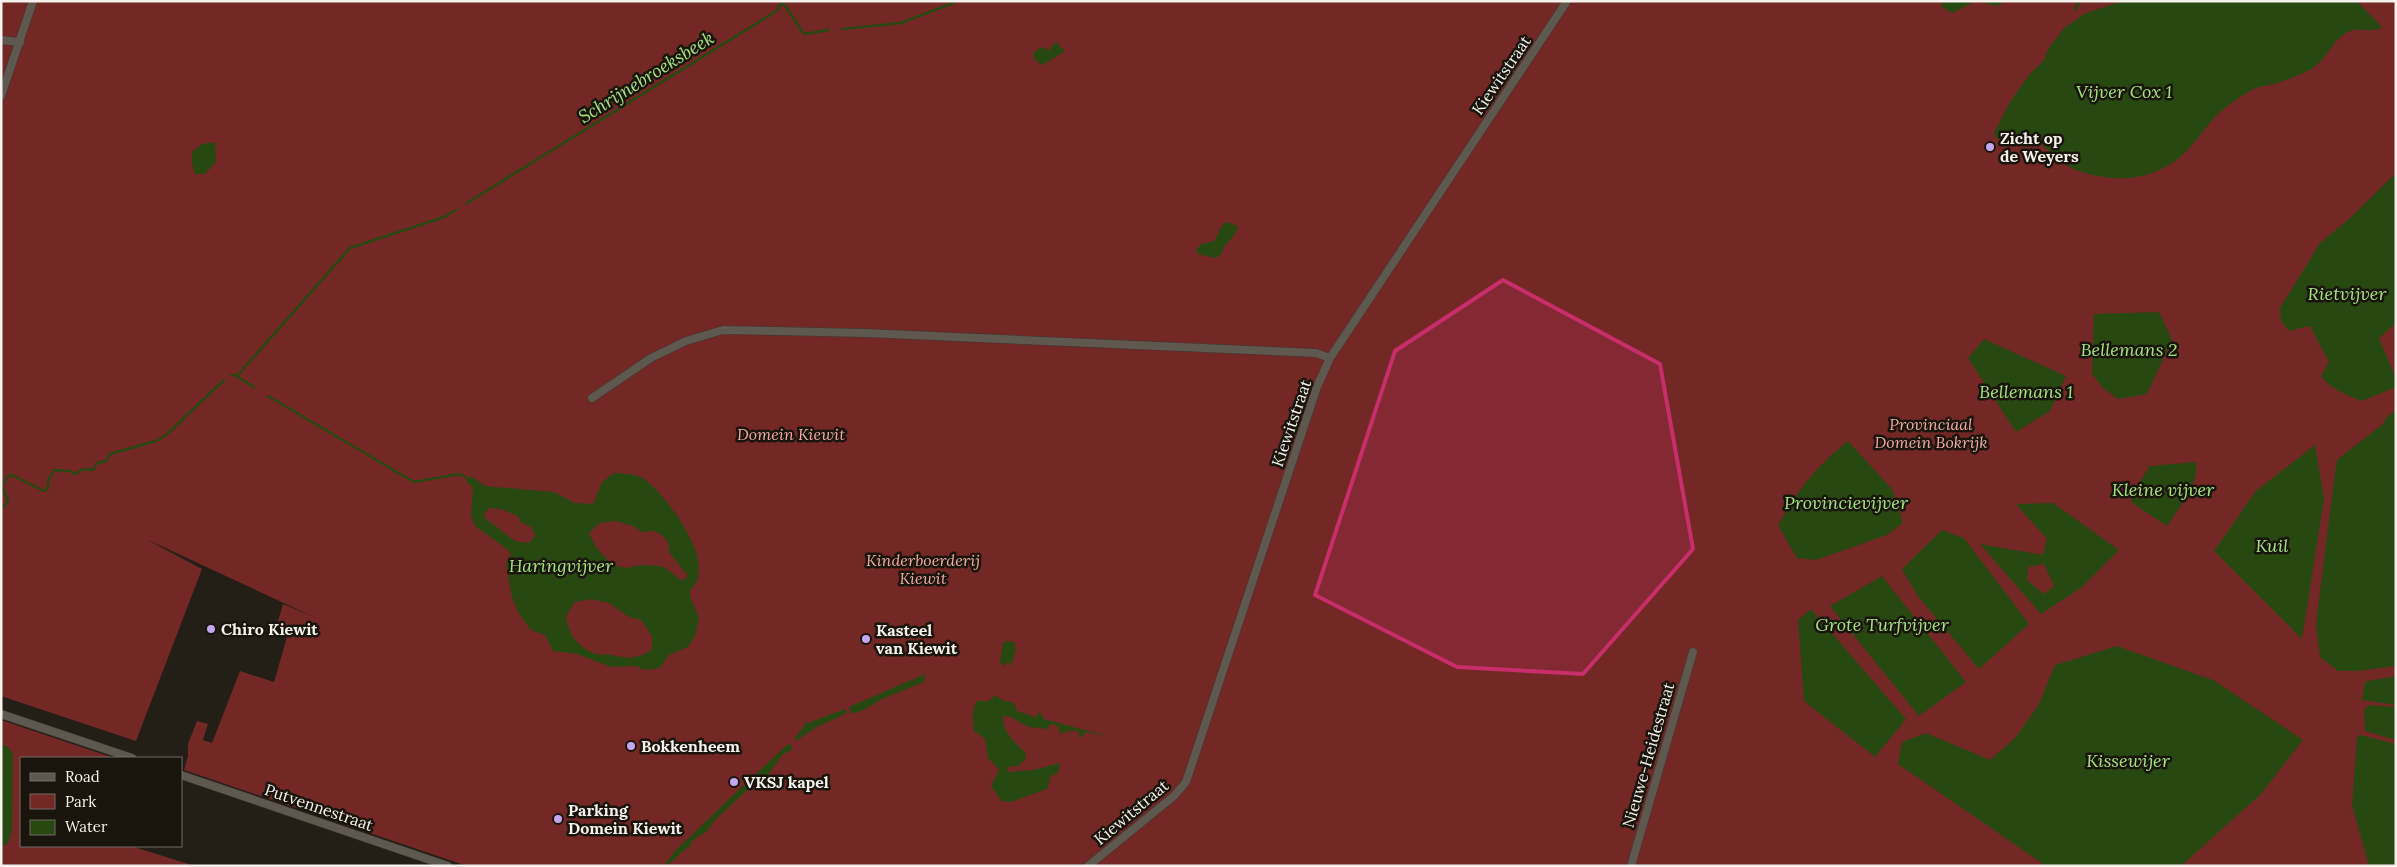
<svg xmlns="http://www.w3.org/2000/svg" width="2397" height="867" font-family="Lora,serif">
  <rect width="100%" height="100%" fill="#231e16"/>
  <!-- green -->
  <path fill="#732826" d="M 1,1 L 2396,1 L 2396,866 L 467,866 L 184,770 L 188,756 L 188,744 L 197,721 L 208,724 L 203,740 L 212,743 L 240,671 L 274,682 L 289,630 L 277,624 L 283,604 L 316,618 L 146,539 L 202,569 L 136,741 L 1,696 Z
    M 1,720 L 114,758 L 21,758 L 21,846 L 131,846 L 195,866 L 1,866 L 1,846 L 8,843 L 8,747 L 1,745 Z"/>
  <!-- water -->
  <path fill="#284812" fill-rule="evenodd" d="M 1941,1 L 2007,1 L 1996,6 L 1976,1 L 1952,13 L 1942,7 Z
    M 2123,1 L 2357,1 L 2382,27 C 2374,34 2360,27 2350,31 C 2332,39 2328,58 2313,68 C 2301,75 2287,80 2274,84 C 2266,86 2259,86 2252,90 C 2239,97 2226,106 2215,117 C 2203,130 2194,145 2180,157 C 2151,182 2111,183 2076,170 C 2059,164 2049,147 2033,139 C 2021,133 2007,143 1996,138 L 1994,133 L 2010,102 L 2028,76 L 2044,60 L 2048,49 L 2064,28 L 2086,13 Z
    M 1059,43 L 1060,48 L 1064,49 L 1064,52 L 1042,65 L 1035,60 L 1033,55 L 1036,50 L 1044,47 L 1049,51 L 1053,44 Z
    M 215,142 L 216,162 L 205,174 L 195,174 L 192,164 L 192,152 L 202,144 Z
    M 2396,173 L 2396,323 L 2379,338 L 2396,379 L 2396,387 L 2362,401 C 2347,395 2331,390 2321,376 L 2329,362 L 2310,326 L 2289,331 L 2281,321 L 2280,308 L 2320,243 L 2349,219 Z
    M 1226,222 L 1238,226 C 1235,240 1223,242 1222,254 L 1215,258 L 1198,254 L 1196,250 L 1201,244 L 1215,241 L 1220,228 Z
    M 2159,312 L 2172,340 L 2147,394 L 2118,399 L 2103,388 L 2092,374 L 2094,314 Z
    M 1984,339 L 2066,376 L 2050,411 L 2016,432 L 1968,358 Z
    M 2396,410 L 2396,666 L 2358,671 L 2338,671 L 2320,657 L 2316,624 L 2336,465 L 2338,459 L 2383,424 L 2386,418 Z
    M 1848,441 L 1892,489 L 1903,523 L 1887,535 L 1816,560 L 1797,558 L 1778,525 C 1800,487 1814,469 1848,441 Z
    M 2315,445 L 2324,499 L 2302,639 L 2214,551 L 2256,491 Z
    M 2196,462 C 2199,486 2179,507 2167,526 L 2132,503 L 2131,496 L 2150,466 Z
    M 614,473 C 624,474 635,473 644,479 C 667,495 720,566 690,590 L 690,597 L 699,618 L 695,636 L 688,647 L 669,655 L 660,668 L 645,670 L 636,666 L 611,667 L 577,654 L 553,651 L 545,635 L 531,630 L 518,612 L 512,597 L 506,564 L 511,554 L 507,549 L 475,526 L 471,516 L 473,487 L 466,482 L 471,476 L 485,486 L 554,492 L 575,503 L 593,504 L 602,482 ZM 490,508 L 501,509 L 518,516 L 520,522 L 531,527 L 535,536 L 529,543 L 515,541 L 485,518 L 484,513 ZM 615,521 L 633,526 L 642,532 L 654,531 L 662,535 L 669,544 L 669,552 L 688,576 L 682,581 L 665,568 L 659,566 L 643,565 L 625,568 L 611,564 L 596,547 L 589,533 L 600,523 ZM 591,599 L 609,603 L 629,617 L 641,620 L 652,636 L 652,649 C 640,659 626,659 612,655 C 607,654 601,655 596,654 C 578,648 568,634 566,616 L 575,602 Z
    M 2053,503 L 2119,550 L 2081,588 L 2041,614 L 1980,544 L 2043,555 L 2047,539 L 2016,504 ZM 2044,564 L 2054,586 L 2044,594 L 2027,580 L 2028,567 Z
    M 1942,530 L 1964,538 L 2029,624 L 1979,669 L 1917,595 L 1902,569 Z
    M 1882,576 L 1966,682 L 1919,716 L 1830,606 Z
    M 1811,609 L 1906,719 L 1875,757 L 1804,701 L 1798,620 Z
    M 1007,641 L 1014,642 L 1016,649 L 1010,668 L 1010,663 L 1005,663 L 1004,667 L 1000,662 L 1003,643 Z
    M 2117,646 L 2213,680 L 2303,740 L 2261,794 L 2181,866 L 2046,866 L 1898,764 L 1902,742 L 1926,733 L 1990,760 L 2015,738 L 2039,704 L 2055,665 Z
    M 925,674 L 924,682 L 882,699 L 864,710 L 851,714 L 849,707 Z
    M 2396,676 L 2396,705 L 2362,700 L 2365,682 L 2368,681 Z
    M 995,695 L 1002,700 L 1014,703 L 1017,711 L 1035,717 L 1040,712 L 1044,719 L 1111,737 L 1086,732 L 1082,737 L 1078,736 L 1080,733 L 1075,730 L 1071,733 L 1071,730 L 1060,734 L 1058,726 L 1051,724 L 1046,730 C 1040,726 1037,729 1030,727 C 1020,725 1014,715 1003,716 C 1002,731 1015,743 1026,753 L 1025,760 L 1018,766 L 1007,767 L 1008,772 L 1033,770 L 1060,763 L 1058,773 L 1051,776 L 1047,789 L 1011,802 L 1001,801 L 991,786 L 998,772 L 998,768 L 988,758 L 985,739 L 974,731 C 972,721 972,710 977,701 L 989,701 Z
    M 2369,705 L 2396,707 L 2396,740 L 2365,731 L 2364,710 Z
    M 845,709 L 847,712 L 843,715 L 817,727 L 796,741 L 795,738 L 805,724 Z
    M 2360,735 L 2396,744 L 2396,866 L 2369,866 L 2352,805 L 2357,737 Z
    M 788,744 L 791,745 L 792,750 L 783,754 L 767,776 L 756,782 L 715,820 L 707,831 L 692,841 L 690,847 C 679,851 675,863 664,866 L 675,851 L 730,798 Z
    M 1,745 L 8,747 L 13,754 L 12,831 L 8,843 L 1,846 Z"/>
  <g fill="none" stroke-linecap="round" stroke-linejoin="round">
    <!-- stream -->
    <path stroke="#284812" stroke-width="2.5" d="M 2075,9 L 2080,1
      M 842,29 L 901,23 L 958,1
      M 467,203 L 778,10 L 779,5 L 784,4 L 804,34 L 829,30
      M 231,375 L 235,375 L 254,387
      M 237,376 L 350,248 L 444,217 L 456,210
      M 268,396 L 414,482 L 460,474 L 468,479
      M 1,510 L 8,501 L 2,486 L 7,476 L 12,475 L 44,491 L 48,488 L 48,481 L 54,470 L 70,471 L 75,474 L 83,469 L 93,470 L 97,463 L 106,461 L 110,454 L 156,441 L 166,435 L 224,380"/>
    <defs>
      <path id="minor" d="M 1,40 L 20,42
        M 1,96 L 33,1
        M 592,398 L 651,358 L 686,341 L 723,330 L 866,333 L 1316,353 L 1330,358
        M 1,714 L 132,758
        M 181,775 L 448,866
        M 1088,866 L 1174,796 L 1186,782 L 1317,387 L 1330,358 L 1567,1
        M 1631,866 L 1693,652"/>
    </defs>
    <!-- minor casing -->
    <use href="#minor" stroke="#3b3732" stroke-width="9"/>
    <!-- minor -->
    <use href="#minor" stroke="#5e584f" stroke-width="8"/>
  </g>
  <!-- marked area -->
  <path fill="#c72e6a" fill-opacity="0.2" stroke="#c72e6a" stroke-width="4" stroke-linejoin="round" d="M 1503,280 L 1660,364 L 1693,549 L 1583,674 L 1457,667 L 1315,595 L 1395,351 Z"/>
  <!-- markers -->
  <g fill="#c5a7f1" stroke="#19150d" stroke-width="2">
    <circle cx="1990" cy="147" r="5"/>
    <circle cx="211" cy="629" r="5"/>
    <circle cx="866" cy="639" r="5"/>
    <circle cx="631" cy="746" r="5"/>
    <circle cx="734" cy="782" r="5"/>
    <circle cx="558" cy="819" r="5"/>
  </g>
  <g text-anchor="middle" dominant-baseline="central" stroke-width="5" stroke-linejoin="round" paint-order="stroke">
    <!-- street labels -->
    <g font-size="16" fill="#f5f1ec" stroke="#19150d">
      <text transform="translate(1501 75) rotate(-56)">Kiewitstraat</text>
      <text transform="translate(1291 423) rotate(-71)">Kiewitstraat</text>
      <text transform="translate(1648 755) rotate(-74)">Nieuwe-Heidestraat</text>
      <text transform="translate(319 807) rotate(19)">Putvennestraat</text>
      <text transform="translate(1131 812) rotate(-40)">Kiewitstraat</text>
    </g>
    <!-- poi labels -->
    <g font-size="16" font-weight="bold" fill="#f5f1ec" stroke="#19150d" text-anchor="start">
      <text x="2000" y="138">Zicht op<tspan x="2000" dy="18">de Weyers</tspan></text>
      <text x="221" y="629">Chiro Kiewit</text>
      <text x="876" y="630">Kasteel<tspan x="876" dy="18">van Kiewit</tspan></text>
      <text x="641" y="746">Bokkenheem</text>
      <text x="744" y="782">VKSJ kapel</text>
      <text x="568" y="810">Parking<tspan x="568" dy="18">Domein Kiewit</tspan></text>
    </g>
    <!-- park labels -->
    <g font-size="16" font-style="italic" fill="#f2aba4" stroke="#19150d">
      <text x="1931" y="424">Provinciaal<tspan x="1931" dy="18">Domein Bokrijk</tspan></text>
      <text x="791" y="434">Domein Kiewit</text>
      <text x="923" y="560">Kinderboerderij<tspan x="923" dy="18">Kiewit</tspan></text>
    </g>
    <!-- water labels -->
    <g font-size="18" font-style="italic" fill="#a4e280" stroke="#19150d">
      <text transform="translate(646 77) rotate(-32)">Schrijnebroeksbeek</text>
      <text x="2124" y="91">Vijver Cox 1</text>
      <text x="2347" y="293">Rietvijver</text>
      <text x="2129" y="349">Bellemans 2</text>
      <text x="2026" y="391">Bellemans 1</text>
      <text x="2163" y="489">Kleine vijver</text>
      <text x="1846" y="502">Provincievijver</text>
      <text x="2272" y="545">Kuil</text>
      <text x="561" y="565">Haringvijver</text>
      <text x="1882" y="624">Grote Turfvijver</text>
      <text x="2128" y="760">Kissewijer</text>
    </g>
  </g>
  <!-- border -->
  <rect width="2397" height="867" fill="none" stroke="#f5f1ec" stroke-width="5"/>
  <!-- legend -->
  <rect x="20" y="757" width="162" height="90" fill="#19150d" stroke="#716d66"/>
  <rect x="30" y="773" width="25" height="8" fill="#5e584f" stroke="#716d66"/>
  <text x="65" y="782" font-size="15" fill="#f5f1ec">Road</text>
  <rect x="30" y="794" width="25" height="15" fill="#732826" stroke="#716d66"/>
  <text x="65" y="807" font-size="15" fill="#f5f1ec">Park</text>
  <rect x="30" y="820" width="25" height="15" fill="#284812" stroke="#716d66"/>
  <text x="65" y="832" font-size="15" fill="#f5f1ec">Water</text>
</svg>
